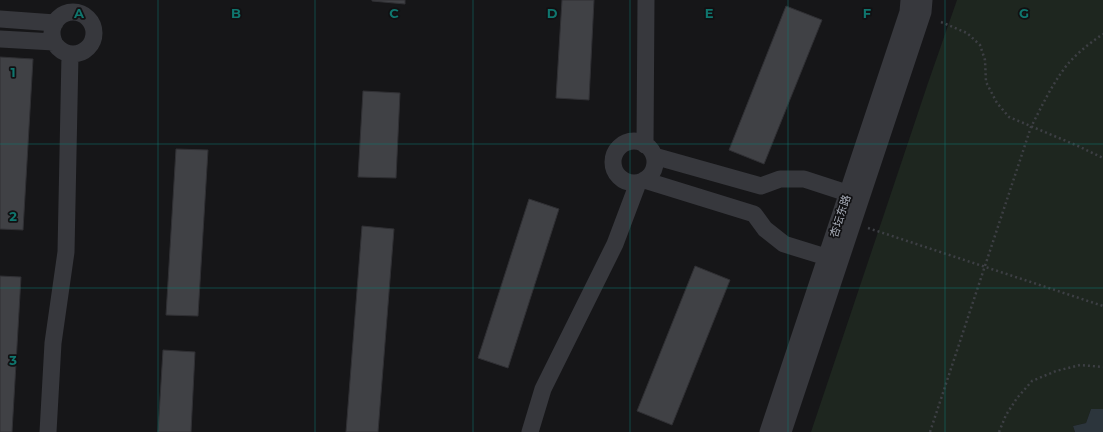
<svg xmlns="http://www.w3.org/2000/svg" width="1103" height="432" font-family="Montserrat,'Noto Sans SC',sans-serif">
  <rect width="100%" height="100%" fill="#161618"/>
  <!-- green -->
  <path fill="#1e261f" d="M 957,0 L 1103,0 L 1103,409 L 1091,409 L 1086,423 L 1073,426 L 1075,432 L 811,432 L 928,83 Z"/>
  <!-- water -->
  <path fill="#2c353c" d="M 1091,409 L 1103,409 L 1103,432 L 1075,432 L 1073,426 L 1086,423 Z"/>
  <!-- building -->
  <path fill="#404145" stroke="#303034" d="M 372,0 L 405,0 L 405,4 L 372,1 Z
    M 562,0 L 594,0 L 589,100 L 556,98 Z
    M 786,6 L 822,20 L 764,164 L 729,150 Z
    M 0,57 L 33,59 L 23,230 L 0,229 Z
    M 363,91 L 400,93 L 396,178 L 358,177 Z
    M 176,149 L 208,150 L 198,316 L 166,315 Z
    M 529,199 L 559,209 L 508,368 L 478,358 Z
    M 362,226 L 394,229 L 378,432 L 346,432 Z
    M 695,266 L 730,280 L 672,425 L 637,411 Z
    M 0,276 L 21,277 L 12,432 L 0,432 Z
    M 163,350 L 195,352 L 191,432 L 158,432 Z"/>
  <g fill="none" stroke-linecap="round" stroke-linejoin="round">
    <!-- path -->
    <path stroke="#3d3f44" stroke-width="2.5" stroke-dasharray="2 3" stroke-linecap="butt" d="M 941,22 L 967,33 L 980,45 L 985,60 L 986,82 L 997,103 L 1009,117 L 1078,146 L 1103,158
      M 868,228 L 1103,306
      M 930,432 L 1031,127 C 1042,106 1052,84 1067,65 C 1077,53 1090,43 1103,34
      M 999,432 L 1006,415 L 1017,398 L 1032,381 L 1056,371 L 1080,365 L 1103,367"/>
    <!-- minor -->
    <path stroke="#37383d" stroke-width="17" d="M52 33a21 21 0 1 1 42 0a21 21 0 1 1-42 0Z
      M 0,19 L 55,23
      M 0,39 L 54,42
      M613 162a21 21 0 1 1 42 0a21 21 0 1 1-42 0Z
      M 645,145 L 646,0
      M 654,156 L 761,186 L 780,179 L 804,179 L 847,193
      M 644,180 L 754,214 L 765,229 L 784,244 L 826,257
      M 48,432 L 53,343 L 66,252 L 70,54
      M 530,432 L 543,389 L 615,244 L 638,183
      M 768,432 L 908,12 L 909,0
      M 783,432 L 923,12 L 924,0"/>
  </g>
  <!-- grid -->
  <path fill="none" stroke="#0f766e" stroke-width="1" stroke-opacity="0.55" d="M 158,0 L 158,432M 315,0 L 315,432M 473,0 L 473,432M 630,0 L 630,432M 788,0 L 788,432M 945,0 L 945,432M 0,144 L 1103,144M 0,288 L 1103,288"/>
  <g text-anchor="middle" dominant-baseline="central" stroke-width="3.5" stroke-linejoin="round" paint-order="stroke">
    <!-- street labels -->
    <g font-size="11" fill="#a8adb8" stroke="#111113">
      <text transform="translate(840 216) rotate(-72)">杏坛东路</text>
    </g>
  </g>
  <g font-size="13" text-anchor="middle" font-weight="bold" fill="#0f766e" stroke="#111113" stroke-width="3.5" stroke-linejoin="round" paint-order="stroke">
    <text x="79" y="18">A</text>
    <text x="236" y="18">B</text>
    <text x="394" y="18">C</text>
    <text x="552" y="18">D</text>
    <text x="709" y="18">E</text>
    <text x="867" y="18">F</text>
    <text x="1024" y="18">G</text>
    <text x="13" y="77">1</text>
    <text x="13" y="221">2</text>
    <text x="13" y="365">3</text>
  </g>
</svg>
